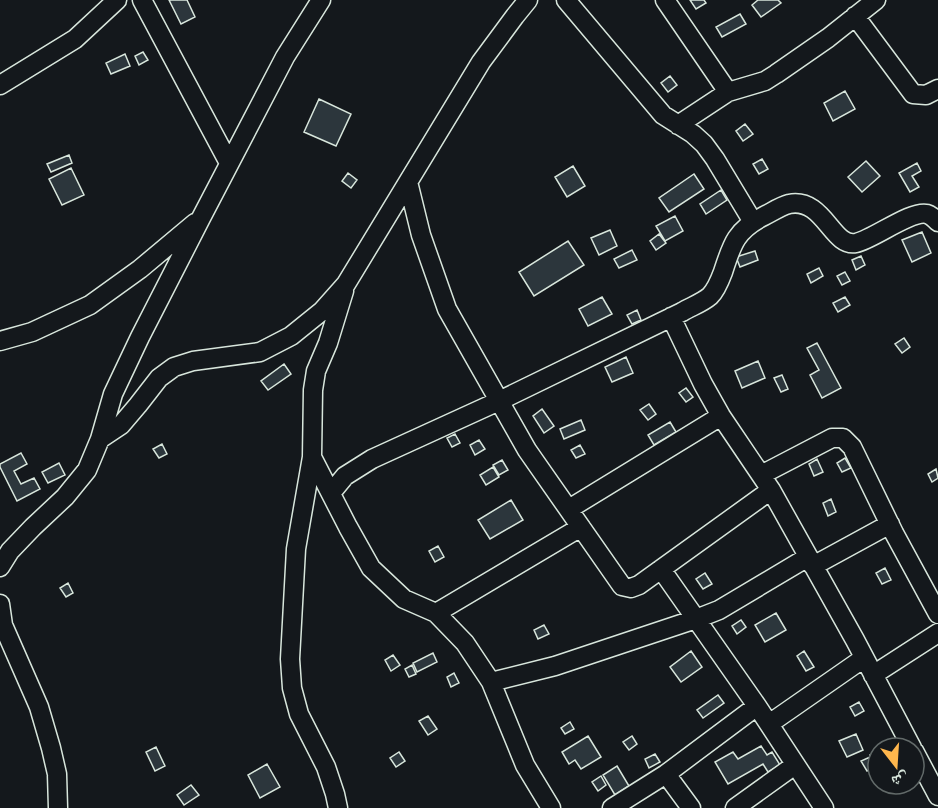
<svg xmlns="http://www.w3.org/2000/svg" width="938" height="808" font-family="'Fira Sans','Noto Naskh Arabic',sans-serif">
  <rect width="100%" height="100%" fill="#14181c"/>
  <!-- building -->
  <path fill="#2c363c" stroke="#d8e6dc" stroke-width="1.5" d="M 169,0 L 187,0 L 195,17 L 181,24 Z
    M 690,0 L 704,0 L 706,3 L 696,9 Z
    M 758,0 L 778,0 L 781,3 L 761,17 L 752,5 Z
    M 740,14 L 746,24 L 722,37 L 716,27 Z
    M 143,52 L 148,60 L 139,65 L 135,56 Z
    M 125,54 L 130,66 L 111,74 L 106,63 Z
    M 670,76 L 677,85 L 668,92 L 661,83 Z
    M 845,91 L 855,109 L 833,121 L 824,103 Z
    M 319,99 L 351,114 L 336,146 L 304,132 Z
    M 745,124 L 753,134 L 743,141 L 736,131 Z
    M 69,155 L 72,163 L 51,172 L 47,164 Z
    M 762,159 L 768,169 L 759,174 L 753,164 Z
    M 866,161 L 880,176 L 862,192 L 848,177 Z
    M 917,163 L 921,171 L 912,176 L 919,187 L 910,192 L 899,173 Z
    M 573,166 L 585,186 L 567,197 L 555,177 Z
    M 71,168 L 84,195 L 62,205 L 49,179 Z
    M 348,173 L 357,180 L 351,188 L 342,181 Z
    M 694,174 L 704,189 L 669,212 L 659,198 Z
    M 721,190 L 727,200 L 706,214 L 700,204 Z
    M 675,216 L 683,231 L 665,241 L 656,226 Z
    M 610,230 L 617,246 L 599,255 L 591,238 Z
    M 922,232 L 931,253 L 912,262 L 902,240 Z
    M 659,234 L 666,243 L 656,250 L 650,241 Z
    M 568,241 L 584,265 L 534,296 L 519,272 Z
    M 632,250 L 637,260 L 619,268 L 614,259 Z
    M 755,251 L 758,260 L 740,267 L 736,257 Z
    M 861,256 L 865,265 L 856,270 L 852,260 Z
    M 819,268 L 823,276 L 811,283 L 807,274 Z
    M 845,272 L 850,281 L 842,285 L 837,276 Z
    M 602,297 L 612,314 L 588,326 L 579,309 Z
    M 845,297 L 850,305 L 838,312 L 833,303 Z
    M 637,310 L 641,320 L 632,324 L 627,315 Z
    M 904,338 L 910,347 L 902,353 L 895,344 Z
    M 817,343 L 841,388 L 822,398 L 810,375 L 819,370 L 807,348 Z
    M 626,357 L 633,373 L 612,382 L 605,367 Z
    M 758,361 L 765,378 L 742,388 L 735,371 Z
    M 284,364 L 291,374 L 268,390 L 261,381 Z
    M 782,375 L 788,389 L 781,392 L 774,378 Z
    M 686,388 L 693,397 L 686,402 L 679,393 Z
    M 649,404 L 656,414 L 648,420 L 640,410 Z
    M 542,409 L 554,426 L 544,433 L 533,416 Z
    M 581,420 L 585,430 L 564,439 L 560,429 Z
    M 670,422 L 676,432 L 654,445 L 648,435 Z
    M 455,434 L 460,443 L 452,447 L 447,438 Z
    M 479,440 L 485,449 L 475,455 L 470,445 Z
    M 162,444 L 167,454 L 159,458 L 153,449 Z
    M 580,445 L 585,454 L 576,458 L 571,450 Z
    M 21,453 L 27,464 L 14,471 L 21,484 L 34,478 L 40,489 L 17,501 L 0,467 L 0,464 Z
    M 845,458 L 851,468 L 842,472 L 837,463 Z
    M 817,459 L 823,472 L 814,476 L 809,464 Z
    M 502,460 L 508,470 L 499,475 L 493,465 Z
    M 59,463 L 65,475 L 48,483 L 42,472 Z
    M 493,467 L 499,477 L 486,485 L 480,475 Z
    M 936,469 L 938,478 L 932,482 L 928,474 Z
    M 831,499 L 836,512 L 828,516 L 823,503 Z
    M 511,500 L 523,520 L 490,539 L 478,520 Z
    M 438,546 L 444,557 L 435,562 L 429,551 Z
    M 885,568 L 891,580 L 882,584 L 876,573 Z
    M 705,573 L 712,584 L 703,589 L 696,579 Z
    M 68,583 L 73,593 L 66,597 L 60,588 Z
    M 776,613 L 786,630 L 765,642 L 755,625 Z
    M 741,620 L 746,627 L 737,634 L 732,626 Z
    M 544,625 L 549,634 L 538,639 L 534,630 Z
    M 691,651 L 702,667 L 681,682 L 670,667 Z
    M 804,651 L 814,667 L 806,671 L 797,656 Z
    M 433,653 L 437,662 L 417,672 L 413,663 Z
    M 393,655 L 400,665 L 391,671 L 385,660 Z
    M 412,665 L 416,674 L 409,677 L 405,669 Z
    M 454,673 L 459,683 L 451,687 L 447,677 Z
    M 718,695 L 724,703 L 703,718 L 697,710 Z
    M 859,702 L 864,711 L 855,716 L 850,707 Z
    M 428,716 L 437,729 L 428,735 L 419,721 Z
    M 570,722 L 574,729 L 565,734 L 561,728 Z
    M 856,734 L 863,750 L 847,757 L 839,741 Z
    M 588,736 L 601,757 L 581,769 L 575,760 L 569,764 L 562,752 Z
    M 632,736 L 637,744 L 629,750 L 623,742 Z
    M 761,746 L 767,755 L 772,752 L 780,765 L 768,772 L 763,764 L 728,784 L 715,762 L 733,752 L 738,759 Z
    M 156,747 L 165,766 L 155,771 L 146,752 Z
    M 878,751 L 878,763 L 876,764 L 870,755 Z
    M 399,752 L 405,761 L 396,767 L 390,758 Z
    M 655,754 L 660,762 L 649,768 L 645,759 Z
    M 870,757 L 875,767 L 867,771 L 861,761 Z
    M 267,764 L 280,787 L 260,798 L 248,775 Z
    M 617,766 L 629,786 L 615,795 L 603,775 Z
    M 601,776 L 606,785 L 598,791 L 592,782 Z
    M 191,785 L 199,795 L 184,805 L 177,795 Z"/>
  <g fill="none" stroke-linecap="round" stroke-linejoin="round">
    <defs>
      <path id="minor" d="M 142,0 L 229,163
        M 566,0 L 663,115 L 693,134 L 704,144 L 715,159 L 753,222
        M 665,0 L 728,92
        M 855,16 L 913,94 L 926,95 L 938,89
        M 0,85 L 75,39 L 117,0
        M 678,125 L 728,92 L 765,81 L 776,74 L 828,38 L 876,0
        M 408,182 L 421,235 L 447,309 L 527,450 L 622,586 L 631,588 L 639,585 L 771,490
        M 671,317 L 703,384 L 721,416 L 771,490 L 855,640 L 912,748
        M 0,341 L 32,332 L 90,305 L 140,269 L 195,223
        M 100,439 L 121,425 L 138,405 L 159,378 L 174,367 L 193,361 L 260,352 L 291,336 L 322,311 L 346,284 L 481,62 L 515,16 L 528,0
        M 312,457 L 348,527 L 371,568 L 404,599 L 436,613 L 465,643 L 491,682 L 525,765 L 551,808
        M 761,475 L 832,438 L 843,438 L 852,447 L 894,533 L 938,614
        M 331,493 L 345,476 L 372,459 L 499,401 L 682,312 C 690,307 702,303 710,296 C 716,290 720,280 723,272 C 732,244 736,230 764,216 C 772,212 781,206 789,204 C 824,197 832,248 856,243 C 874,239 911,210 927,214 C 931,215 935,219 938,222
        M 569,509 L 721,416
        M 813,566 L 890,524
        M 0,567 L 10,551 L 33,527 L 65,497 L 87,470 L 100,439 L 113,394 L 140,337 L 201,218 L 285,57 L 321,0
        M 661,569 L 757,706 L 824,808
        M 0,604 L 3,625 L 39,707 L 51,748 L 57,774 L 58,808
        M 436,613 L 581,527
        M 873,675 L 938,633
        M 491,682 L 555,666 L 696,619 L 719,610 L 808,557
        M 769,724 L 864,658
        M 914,751 L 938,796
        M 666,774 L 691,808
        M 338,808 L 335,794 L 326,767 L 299,714 L 292,688 L 290,659 L 296,549 L 312,457 L 313,390 L 316,371 L 328,343 L 344,291
        M 612,808 L 666,774 L 757,706
        M 735,808 L 795,765"/>
    </defs>
    <!-- minor casing -->
    <use href="#minor" stroke="#d8e6dc" stroke-width="21"/>
    <!-- minor -->
    <use href="#minor" stroke="#14181c" stroke-width="18"/>
  </g>
  <!-- north arrow -->
  <g transform="translate(896 766) rotate(163)"><circle r="28" fill="#14181c" stroke="#626a69" stroke-width="1.5"/>
  <path d="M0-4.5L10 22L0 15L-10 22Z" fill="#ffb74d"/>
  <text y="-9" font-size="16" font-weight="bold" text-anchor="middle" fill="#d8e6dc">ش</text>
  </g>
</svg>
